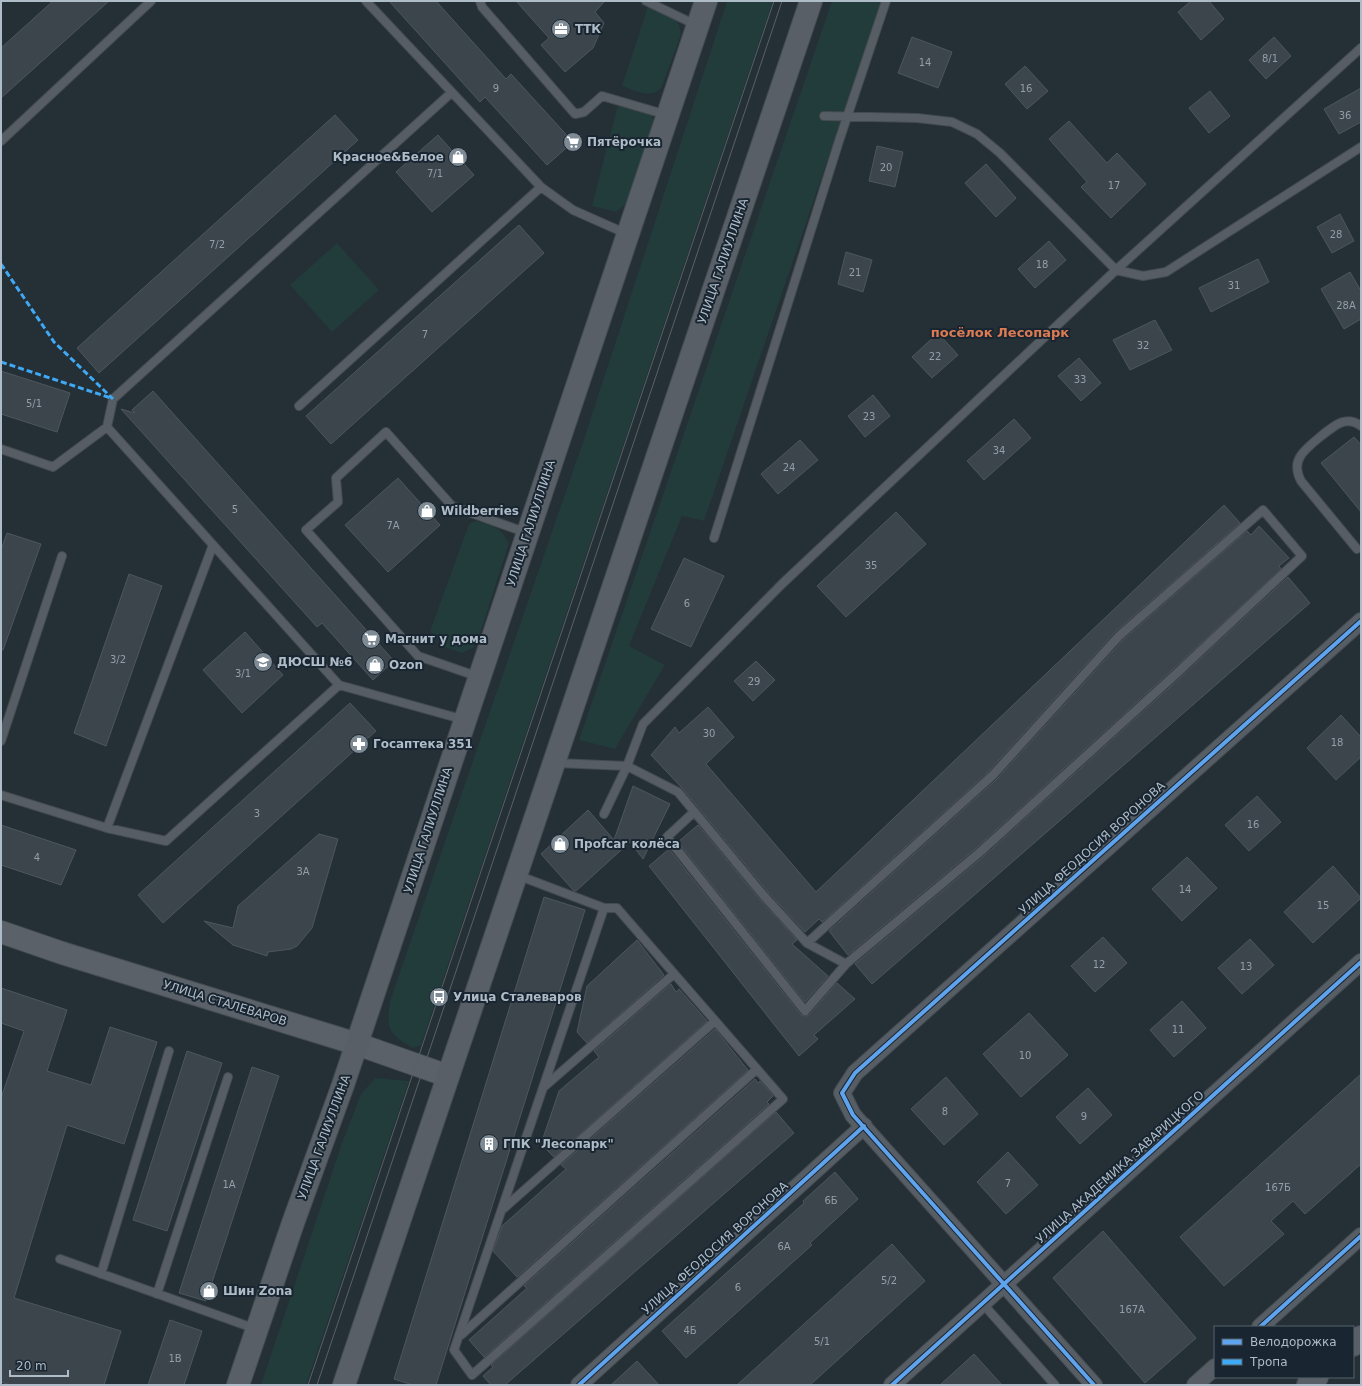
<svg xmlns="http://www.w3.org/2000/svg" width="1362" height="1386" font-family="'DejaVu Sans',sans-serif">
  <rect width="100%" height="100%" fill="#252f36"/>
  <!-- green -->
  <path fill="#223b3b" d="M 727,1 L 773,1 L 421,1045 L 413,1048 C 388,1034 386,1029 390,1001 L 583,442 Z
    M 832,1 L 882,1 L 704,521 L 682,516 L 629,646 L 665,665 L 615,749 L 579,740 Z
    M 648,6 L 674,18 L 679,25 L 681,34 L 662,87 C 651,100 636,91 622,86 Z
    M 620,104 L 652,115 L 654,123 L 628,202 L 616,212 L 592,206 L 617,108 Z
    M 337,243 L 379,290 L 332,332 L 290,285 Z
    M 476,521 C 494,525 500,527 509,543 L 480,634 L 473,648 L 462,653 L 444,647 L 430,631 L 469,524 Z
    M 375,1078 L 409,1081 L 306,1385 L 261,1385 L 342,1143 L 361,1094 Z"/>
  <!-- building -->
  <path fill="#3d454c" stroke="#4d565e" d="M 53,1 L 109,1 L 1,98 L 1,48 Z
    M 389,1 L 436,1 L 506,79 L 511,74 L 573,142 L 547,165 L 485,97 L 480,102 Z
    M 516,1 L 605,1 L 595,12 L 604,23 L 593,48 L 565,72 L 541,45 L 549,38 Z
    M 1191,1 L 1209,1 L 1224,19 L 1201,40 L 1178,12 Z
    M 912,37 L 952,52 L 938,88 L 898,73 Z
    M 1274,37 L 1291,56 L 1266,79 L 1249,60 Z
    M 1025,66 L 1048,91 L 1027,109 L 1005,84 Z
    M 1361,88 L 1361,122 L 1339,134 L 1324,109 Z
    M 1210,91 L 1230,116 L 1209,133 L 1189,108 Z
    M 335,115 L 358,140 L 99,373 L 77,348 Z
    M 1069,121 L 1107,163 L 1117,153 L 1146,184 L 1111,218 L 1081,187 L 1087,182 L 1049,139 Z
    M 438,135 L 474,175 L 432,212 L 396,172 Z
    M 877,146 L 903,152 L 895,187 L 869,181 Z
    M 986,164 L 1016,198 L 996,217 L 965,183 Z
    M 1340,214 L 1354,241 L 1332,253 L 1317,227 Z
    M 519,225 L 544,253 L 331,444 L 306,416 Z
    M 1049,241 L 1066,260 L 1035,288 L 1018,269 Z
    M 846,252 L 872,260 L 863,292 L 838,284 Z
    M 1258,259 L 1269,282 L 1211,312 L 1199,288 Z
    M 1350,272 L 1361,291 L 1361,319 L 1344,329 L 1321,289 Z
    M 1155,320 L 1172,350 L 1130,370 L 1113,340 Z
    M 938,333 L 958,355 L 932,378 L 912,357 Z
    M 1079,358 L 1101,383 L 1081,401 L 1058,376 Z
    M 1,371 L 70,393 L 57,432 L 1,414 Z
    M 153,391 L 394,661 L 373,680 L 322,623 L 317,627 L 121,409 L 135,413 L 132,410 Z
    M 873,395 L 890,416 L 865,437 L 848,416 Z
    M 1014,419 L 1031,438 L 984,480 L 967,461 Z
    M 1354,437 L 1361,445 L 1361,512 L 1321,463 Z
    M 800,440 L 818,460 L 778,494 L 761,474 Z
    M 398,478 L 440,525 L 388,572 L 345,525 Z
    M 1224,505 L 1240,523 L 1115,632 L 989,771 L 822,922 L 819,919 L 805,932 L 768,892 L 682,788 L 651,755 L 675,727 L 679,733 L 708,707 L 734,737 L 706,764 L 816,892 Z
    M 896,512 L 926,544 L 846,617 L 817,586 Z
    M 1259,526 L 1289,558 L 1279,566 L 1281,569 L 1172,670 L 975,849 L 848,955 L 829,931 L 997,779 L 1123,640 L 1247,531 L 1251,535 Z
    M 7,533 L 41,544 L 3,650 L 1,650 L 1,550 Z
    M 684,558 L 724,576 L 691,647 L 651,629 Z
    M 129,574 L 162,586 L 106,746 L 74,733 Z
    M 1288,577 L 1310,603 L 872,984 L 855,964 L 983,857 L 1180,678 Z
    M 245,632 L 283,675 L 242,713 L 203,670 Z
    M 756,661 L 775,680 L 753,701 L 734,681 Z
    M 350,703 L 376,731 L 163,923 L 138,895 Z
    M 1341,715 L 1361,737 L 1361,757 L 1336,780 L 1307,748 Z
    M 633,786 L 670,804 L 643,859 L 630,842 L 576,891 L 574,891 L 541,854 L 588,810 L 614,840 Z
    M 1257,796 L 1281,822 L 1249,851 L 1225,825 Z
    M 1,825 L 76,850 L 61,885 L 1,865 Z
    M 698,825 L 760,900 L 797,940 L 792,944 L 828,976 L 805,1002 L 678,842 Z
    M 319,834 L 338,839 L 312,928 L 297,946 L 291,949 L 268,952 L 267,956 L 233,945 L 204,921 L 233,928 L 238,906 Z
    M 669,849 L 801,1015 L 806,1016 L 809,1015 L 837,983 L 855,999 L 814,1035 L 818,1039 L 799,1056 L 649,866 Z
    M 1187,857 L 1217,888 L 1182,921 L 1152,889 Z
    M 1333,866 L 1361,898 L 1313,943 L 1284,912 Z
    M 544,897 L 585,910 L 436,1385 L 413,1385 L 394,1379 Z
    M 1103,937 L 1127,963 L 1095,992 L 1071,966 Z
    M 1250,939 L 1274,965 L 1242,994 L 1218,968 Z
    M 637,940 L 664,975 L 587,1043 L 577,1032 L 587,986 Z
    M 671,984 L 676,992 L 679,989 L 707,1021 L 554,1157 L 541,1144 L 559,1091 L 599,1057 L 594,1051 Z
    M 1,988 L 67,1010 L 47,1071 L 91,1085 L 110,1027 L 157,1042 L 124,1144 L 67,1125 L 14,1298 L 121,1331 L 104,1385 L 10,1385 L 1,1382 L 1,1098 L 24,1031 L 1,1023 Z
    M 1182,1001 L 1206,1028 L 1174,1057 L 1150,1030 Z
    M 1029,1013 L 1068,1055 L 1021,1097 L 983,1054 Z
    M 715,1029 L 748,1070 L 517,1277 L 493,1251 L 502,1226 L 566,1169 L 561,1165 Z
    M 187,1051 L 222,1063 L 167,1231 L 133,1220 Z
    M 252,1067 L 279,1076 L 206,1301 L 179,1293 Z
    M 1361,1074 L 1361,1164 L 1305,1214 L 1293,1201 L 1271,1221 L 1284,1234 L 1224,1286 L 1180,1237 Z
    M 946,1077 L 978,1114 L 944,1145 L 911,1109 Z
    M 755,1079 L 758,1083 L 760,1081 L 773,1096 L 767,1102 L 769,1104 L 484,1357 L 469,1340 L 527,1288 L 524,1286 Z
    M 1088,1088 L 1112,1115 L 1080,1144 L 1056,1117 Z
    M 776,1112 L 794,1133 L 505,1385 L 491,1385 L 483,1376 L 493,1367 L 491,1365 Z
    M 1008,1152 L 1038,1185 L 1006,1214 L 977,1182 Z
    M 835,1172 L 858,1199 L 810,1243 L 812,1245 L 686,1358 L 662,1331 L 804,1203 L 803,1201 Z
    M 1103,1231 L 1196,1338 L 1145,1383 L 1053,1278 Z
    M 892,1244 L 925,1281 L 810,1385 L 737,1385 Z
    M 170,1320 L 202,1331 L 184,1385 L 148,1385 Z
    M 974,1354 L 1002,1385 L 940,1385 Z
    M 637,1361 L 659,1385 L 611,1385 Z"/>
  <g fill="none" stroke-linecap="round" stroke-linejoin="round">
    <defs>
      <path id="service" d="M 366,1 L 541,187 L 573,210 L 627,234
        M 480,1 L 482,7 L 575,114 L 584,112 L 602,96 L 667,115
        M 646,1 L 696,25
        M 824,116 L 917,118 L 952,122 L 977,134 L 1000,153 L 1116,270 L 1143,276 L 1166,272 L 1361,147
        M 1,141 L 151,1
        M 299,406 L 541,187
        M 107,427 L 113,399 L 451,93
        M 1,449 L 53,467 L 107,427 L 339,685 L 166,841 L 107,828 L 1,795
        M 714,538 L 839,141 L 886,1
        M 1357,549 L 1301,481 C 1297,473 1295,465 1300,457 C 1304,449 1334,424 1343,422 C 1350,420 1356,422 1361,426
        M 479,677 L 418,656 L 306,530 L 338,502 L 336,478 L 386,432 L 452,506 L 527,533
        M 339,685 L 465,720
        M 1,741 L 62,556
        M 556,763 L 627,766 L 678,792 L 764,896 L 807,943 L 846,964 L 979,853 L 1176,674 L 1302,556 L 1263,510 L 1119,636 L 993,775 L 807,943
        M 694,812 L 667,837 L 805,1011 L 846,964
        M 604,814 L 627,766 L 643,724 L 783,583 L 1116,270 L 1361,48
        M 107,828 L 213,545
        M 517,875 L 604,908 L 617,908 L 783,1099 L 472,1375 L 454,1350 L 604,908
        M 545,1086 L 674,974
        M 503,1209 L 715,1021
        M 60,1259 L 256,1329
        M 101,1274 L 169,1051
        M 157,1294 L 228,1077
        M 983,1304 L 1055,1385
        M 461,1335 L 757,1069"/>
      <path id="minor" d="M 1260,1327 L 1361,1236
        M 579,1385 L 864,1126
        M 892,1385 L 1361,962
        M 1094,1385 L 853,1115 L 842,1093 L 855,1073 L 1361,621
        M 1195,1385 L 1215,1367"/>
      <path id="secondary" d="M 1,932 L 62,953 L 357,1044 L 448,1076"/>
      <path id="primary" d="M 1353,1345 L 1361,1337
        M 238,1385 L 293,1223 L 343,1085 L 706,1
        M 344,1385 L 811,1
        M 1308,1385 L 1317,1377"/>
    </defs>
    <!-- service casing -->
    <use href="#service" stroke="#444b50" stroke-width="10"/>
    <!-- minor casing -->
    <use href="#minor" stroke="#444b50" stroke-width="18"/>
    <!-- secondary casing -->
    <use href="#secondary" stroke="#444b50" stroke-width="24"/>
    <!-- primary casing -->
    <use href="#primary" stroke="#434c52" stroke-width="24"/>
    <!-- service -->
    <use href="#service" stroke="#565d64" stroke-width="8"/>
    <!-- minor -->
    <use href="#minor" stroke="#565d64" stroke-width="16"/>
    <!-- secondary -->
    <use href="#secondary" stroke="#5a6168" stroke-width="22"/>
    <!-- primary -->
    <use href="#primary" stroke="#585f66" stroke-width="22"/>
    <!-- tram -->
    <path stroke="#596167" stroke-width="1" d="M 308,1385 L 774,1
      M 317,1385 L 782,1"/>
    <!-- quiet -->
    <path stroke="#3fa9f5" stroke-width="3" stroke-dasharray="6 3" stroke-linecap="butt" d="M 1,264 L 54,342 L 113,399
      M 1,362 L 111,398"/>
    <defs>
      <path id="cycleway" d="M 1260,1327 L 1361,1236
        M 579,1385 L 864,1126
        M 892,1385 L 1361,962
        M 1094,1385 L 853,1115 L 842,1093 L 855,1073 L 1361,621"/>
    </defs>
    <!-- cycleway casing -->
    <use href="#cycleway" stroke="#192631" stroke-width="6"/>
    <!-- cycleway -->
    <use href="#cycleway" stroke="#60a3ed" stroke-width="4"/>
  </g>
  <!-- icons -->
  <defs>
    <symbol id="office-disc" viewBox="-11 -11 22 22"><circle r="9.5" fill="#7e8b95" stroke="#192631"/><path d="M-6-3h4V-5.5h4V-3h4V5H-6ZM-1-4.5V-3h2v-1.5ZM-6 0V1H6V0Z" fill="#fff"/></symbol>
    <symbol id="supermarket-disc" viewBox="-11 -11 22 22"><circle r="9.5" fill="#7e8b95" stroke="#192631"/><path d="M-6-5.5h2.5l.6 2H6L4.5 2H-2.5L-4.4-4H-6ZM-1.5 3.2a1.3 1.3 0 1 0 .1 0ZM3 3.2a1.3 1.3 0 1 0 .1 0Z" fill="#fff"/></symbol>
    <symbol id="shop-disc" viewBox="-11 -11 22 22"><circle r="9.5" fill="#7e8b95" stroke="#192631"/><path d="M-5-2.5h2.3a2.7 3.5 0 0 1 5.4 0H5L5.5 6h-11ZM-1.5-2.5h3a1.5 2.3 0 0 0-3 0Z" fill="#fff"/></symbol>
    <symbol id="school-disc" viewBox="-11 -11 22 22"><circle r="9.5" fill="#7e8b95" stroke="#192631"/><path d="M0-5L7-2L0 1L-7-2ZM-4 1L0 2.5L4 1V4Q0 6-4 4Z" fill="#fff"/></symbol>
    <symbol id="pharmacy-disc" viewBox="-11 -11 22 22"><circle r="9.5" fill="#7e8b95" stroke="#192631"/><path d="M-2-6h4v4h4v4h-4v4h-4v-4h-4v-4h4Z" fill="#fff"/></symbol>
    <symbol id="bus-disc" viewBox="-11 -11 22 22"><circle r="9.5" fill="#7e8b95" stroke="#192631"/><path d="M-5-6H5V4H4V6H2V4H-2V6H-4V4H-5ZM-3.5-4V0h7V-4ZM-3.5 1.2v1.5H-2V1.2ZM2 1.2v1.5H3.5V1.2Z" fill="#fff"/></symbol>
    <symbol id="building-disc" viewBox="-11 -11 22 22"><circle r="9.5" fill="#7e8b95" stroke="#192631"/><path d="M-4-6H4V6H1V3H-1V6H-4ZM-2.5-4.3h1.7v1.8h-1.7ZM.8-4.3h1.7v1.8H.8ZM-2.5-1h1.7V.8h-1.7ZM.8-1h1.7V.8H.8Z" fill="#fff"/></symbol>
  </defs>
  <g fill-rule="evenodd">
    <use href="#office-disc" x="550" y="18" width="22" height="22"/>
    <use href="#supermarket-disc" x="562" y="131" width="22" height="22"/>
    <use href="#shop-disc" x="447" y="146" width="22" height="22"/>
    <use href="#shop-disc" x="416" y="500" width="22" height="22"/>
    <use href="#supermarket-disc" x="360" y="628" width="22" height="22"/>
    <use href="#school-disc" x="252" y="651" width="22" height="22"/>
    <use href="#shop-disc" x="364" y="654" width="22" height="22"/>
    <use href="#pharmacy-disc" x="348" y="733" width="22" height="22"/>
    <use href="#shop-disc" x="549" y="833" width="22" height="22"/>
    <use href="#bus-disc" x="428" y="986" width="22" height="22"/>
    <use href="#building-disc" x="478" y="1133" width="22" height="22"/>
    <use href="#shop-disc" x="198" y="1280" width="22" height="22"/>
  </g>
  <g text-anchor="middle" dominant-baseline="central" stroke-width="4" stroke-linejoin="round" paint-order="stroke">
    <!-- number labels -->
    <g font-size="10" fill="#929ea9">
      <text x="1270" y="58">8/1</text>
      <text x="925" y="62">14</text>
      <text x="496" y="88">9</text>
      <text x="1026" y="88">16</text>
      <text x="1345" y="115">36</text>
      <text x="886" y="167">20</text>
      <text x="435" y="173">7/1</text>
      <text x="1114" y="185">17</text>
      <text x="1336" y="234">28</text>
      <text x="217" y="244">7/2</text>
      <text x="1042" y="264">18</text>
      <text x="855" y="272">21</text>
      <text x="1234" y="285">31</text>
      <text x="1346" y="305">28А</text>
      <text x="425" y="334">7</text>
      <text x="1143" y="345">32</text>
      <text x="935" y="356">22</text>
      <text x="1080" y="379">33</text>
      <text x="34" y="403">5/1</text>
      <text x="869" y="416">23</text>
      <text x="999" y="450">34</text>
      <text x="789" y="467">24</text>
      <text x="235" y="509">5</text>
      <text x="393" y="525">7А</text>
      <text x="871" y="565">35</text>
      <text x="687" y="603">6</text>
      <text x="118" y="659">3/2</text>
      <text x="243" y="673">3/1</text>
      <text x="754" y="681">29</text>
      <text x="709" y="733">30</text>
      <text x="1337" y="742">18</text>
      <text x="257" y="813">3</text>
      <text x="1253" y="824">16</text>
      <text x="37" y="857">4</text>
      <text x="303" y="871">3А</text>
      <text x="1185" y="889">14</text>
      <text x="1323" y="905">15</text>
      <text x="1099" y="964">12</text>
      <text x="1246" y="966">13</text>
      <text x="1178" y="1029">11</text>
      <text x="1025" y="1055">10</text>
      <text x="945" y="1111">8</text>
      <text x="1084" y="1116">9</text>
      <text x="1008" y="1183">7</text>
      <text x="229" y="1184">1А</text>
      <text x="1278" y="1187">167Б</text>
      <text x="831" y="1200">6Б</text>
      <text x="784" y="1246">6А</text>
      <text x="889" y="1280">5/2</text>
      <text x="738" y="1287">6</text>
      <text x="1132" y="1309">167А</text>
      <text x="690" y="1330">4Б</text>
      <text x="822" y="1341">5/1</text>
      <text x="175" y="1358">1В</text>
    </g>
    <!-- poi labels -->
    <g font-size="12" font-weight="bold" fill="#aebcc8" stroke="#192631" text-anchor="start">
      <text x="575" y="29">ТТК</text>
      <text x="587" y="142">Пятёрочка</text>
      <text x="444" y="157" text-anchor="end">Красное&amp;Белое</text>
      <text x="441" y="511">Wildberries</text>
      <text x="385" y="639">Магнит у дома</text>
      <text x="277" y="662">ДЮСШ №6</text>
      <text x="389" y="665">Ozon</text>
      <text x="373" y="744">Госаптека 351</text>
      <text x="574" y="844">Проfcar колёса</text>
      <text x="453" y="997">Улица Сталеваров</text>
      <text x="503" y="1144">ГПК "Лесопарк"</text>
      <text x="223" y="1291">Шин Zona</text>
    </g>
    <!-- street labels -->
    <g font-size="12" fill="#aebcc8" stroke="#192631">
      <text transform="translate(723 261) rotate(-71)">УЛИЦА ГАЛИУЛЛИНА</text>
      <text transform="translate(531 523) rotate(-72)">УЛИЦА ГАЛИУЛЛИНА</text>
      <text transform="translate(428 830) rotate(-72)">УЛИЦА ГАЛИУЛЛИНА</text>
      <text transform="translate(1092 848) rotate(-42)">УЛИЦА ФЕОДОСИЯ ВОРОНОВА</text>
      <text transform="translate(225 1003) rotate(17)">УЛИЦА СТАЛЕВАРОВ</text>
      <text transform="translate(324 1137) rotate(-70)">УЛИЦА ГАЛИУЛЛИНА</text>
      <text transform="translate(1120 1167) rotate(-42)">УЛИЦА АКАДЕМИКА ЗАВАРИЦКОГО</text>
      <text transform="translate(715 1248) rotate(-42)">УЛИЦА ФЕОДОСИЯ ВОРОНОВА</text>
    </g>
    <!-- neighbourhood labels -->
    <g font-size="13" font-weight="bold" fill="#de7b53" stroke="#192631">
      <text x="1000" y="332">посёлок Лесопарк</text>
    </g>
  </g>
  <!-- border -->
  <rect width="1362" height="1386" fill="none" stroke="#aebcc8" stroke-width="4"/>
  <!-- legend -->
  <rect x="1214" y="1326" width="140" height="52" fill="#192631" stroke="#55626d"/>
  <rect x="1222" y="1339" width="20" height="6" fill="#60a3ed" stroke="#55626d"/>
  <text x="1250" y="1346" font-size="12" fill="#aebcc8">Велодорожка</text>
  <rect x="1222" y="1359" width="20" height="6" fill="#3fa9f5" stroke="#55626d"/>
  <text x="1250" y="1366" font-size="12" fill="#aebcc8">Тропа</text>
  <!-- scale -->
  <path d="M10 1370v6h58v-6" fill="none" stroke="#aebcc8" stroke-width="2"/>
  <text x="16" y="1370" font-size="12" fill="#aebcc8" stroke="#192631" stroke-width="3" paint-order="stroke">20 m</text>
</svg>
